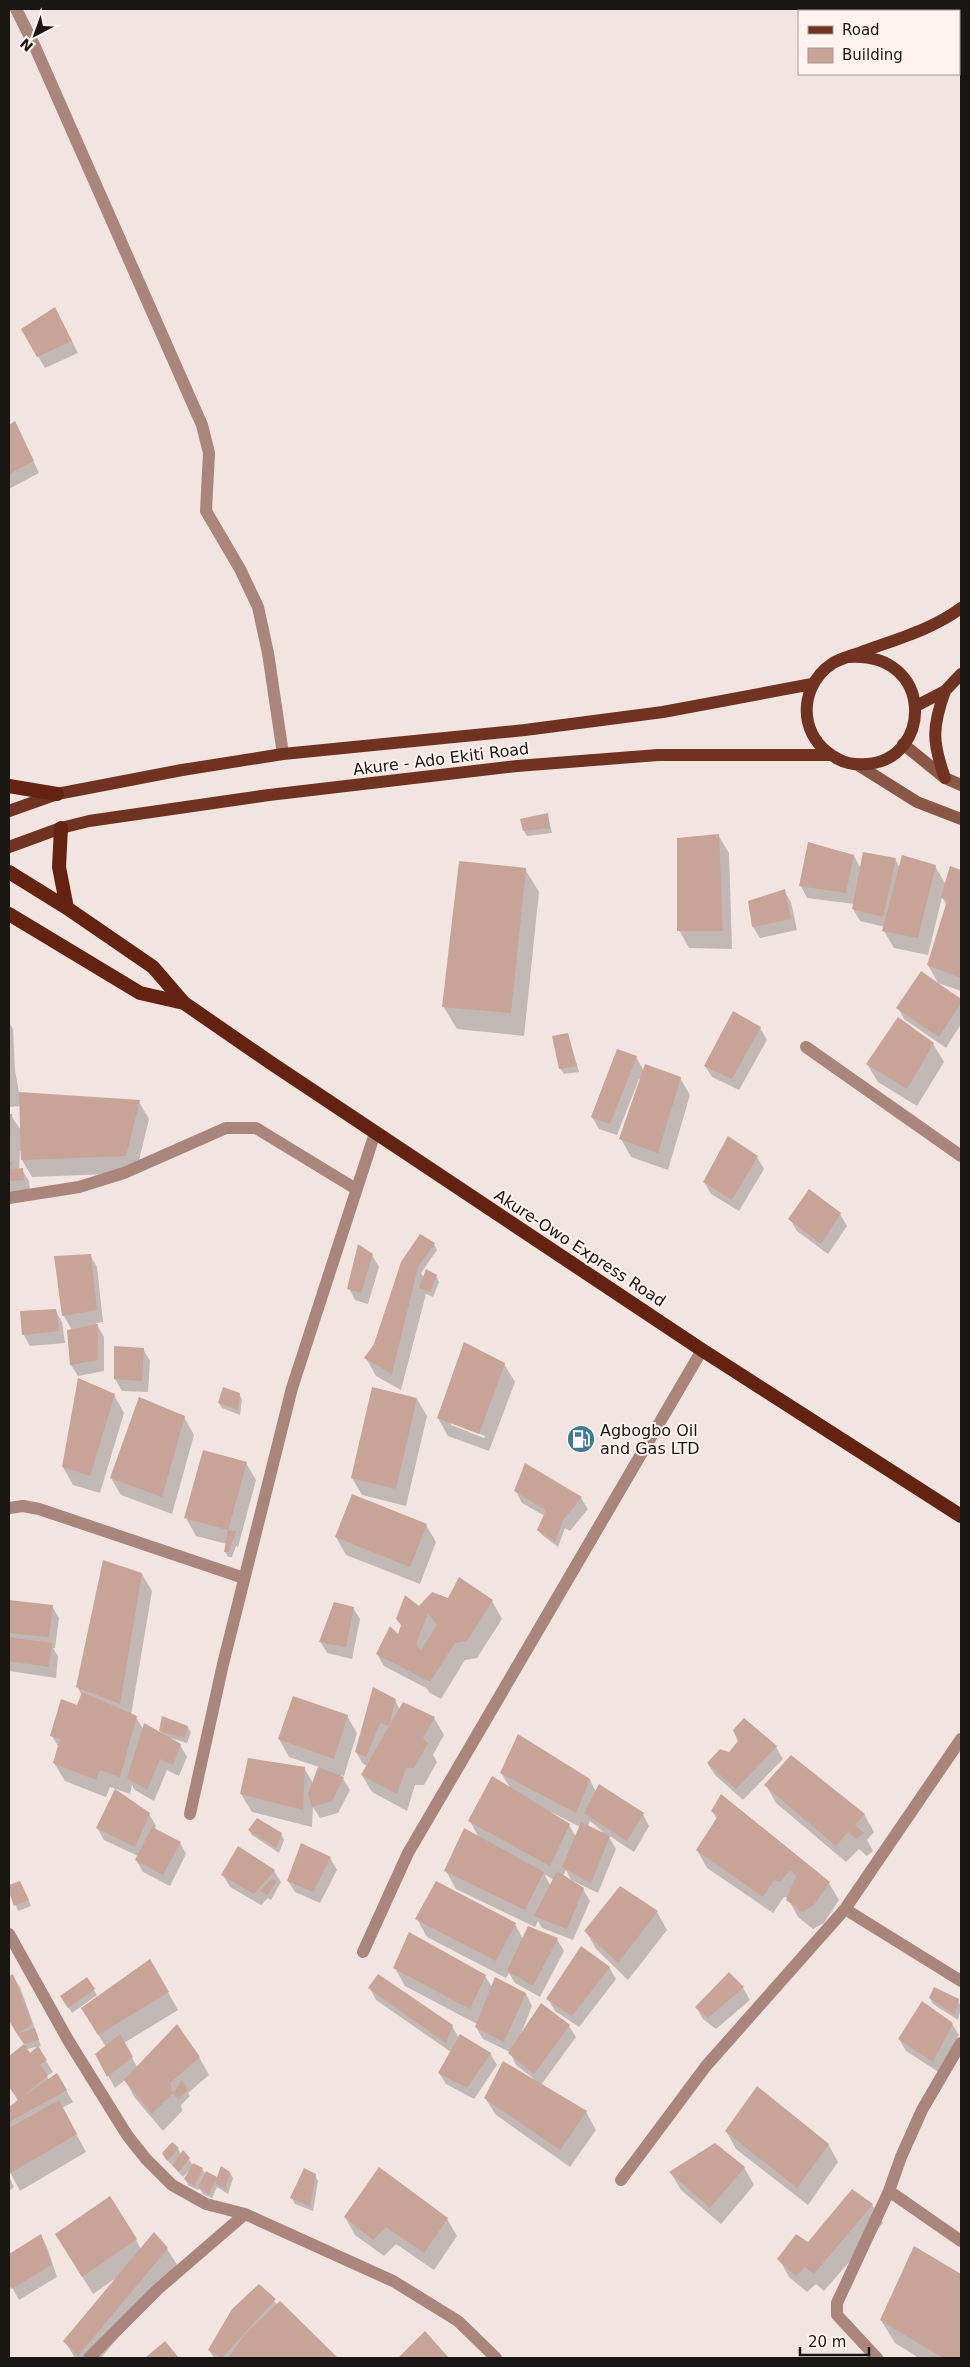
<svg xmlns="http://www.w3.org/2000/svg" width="970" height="2367" font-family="'DejaVu Sans',sans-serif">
  <rect width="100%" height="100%" fill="#f2e5e1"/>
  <!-- shadow -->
  <path fill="#0003" fill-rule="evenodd" d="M 61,320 L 78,353 L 45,368 L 22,329 Z
    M 15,422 L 39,473 L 9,489 L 9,426 Z
    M 547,814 L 552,833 L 527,836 L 524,831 Z
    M 718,835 L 729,853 L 732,949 L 689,948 L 679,930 Z
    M 854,856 L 861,869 L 895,859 L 900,868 L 935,866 L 946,885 L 951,867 L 961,871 L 961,991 L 938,983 L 928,965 L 947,906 L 942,897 L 928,955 L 894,948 L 884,931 L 885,927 L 860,921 L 853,909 L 854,904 L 807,898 L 801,886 Z
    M 525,869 L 539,892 L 524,1036 L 457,1029 L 443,1006 Z
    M 784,891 L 791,902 L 797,930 L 760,938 L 753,927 Z
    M 921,973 L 961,1001 L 961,1024 L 946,1048 L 904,1019 L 898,1008 Z
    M 733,1013 L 760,1028 L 767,1040 L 739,1090 L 712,1077 L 705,1066 Z
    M 898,1019 L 933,1044 L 944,1062 L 917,1106 L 878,1082 L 867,1064 Z
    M 9,1022 L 13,1029 L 15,1070 L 19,1093 L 139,1102 L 149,1119 L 136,1173 L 32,1177 L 22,1160 L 22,1151 L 20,1151 L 19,1170 L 22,1170 L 29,1181 L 30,1191 L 9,1193 L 9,1115 L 11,1115 L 22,1132 L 21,1106 L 9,1107 Z
    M 567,1034 L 579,1072 L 564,1074 L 560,1068 Z
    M 618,1050 L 636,1057 L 644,1071 L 680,1078 L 690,1095 L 668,1170 L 631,1157 L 621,1139 L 641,1080 L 639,1079 L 617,1135 L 599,1129 L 592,1117 Z
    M 757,1157 L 764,1169 L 739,1211 L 711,1194 L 704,1182 Z
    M 840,1214 L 847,1226 L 828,1254 L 797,1231 L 790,1219 Z
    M 434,1244 L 437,1250 L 421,1273 L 424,1278 L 436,1276 L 439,1282 L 433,1297 L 426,1294 L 401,1390 L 376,1376 L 366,1358 L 375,1344 L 402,1262 Z
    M 90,1255 L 97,1267 L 103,1322 L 96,1323 L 104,1337 L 104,1371 L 78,1376 L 71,1365 L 72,1330 L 64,1316 L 55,1257 Z
    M 372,1255 L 379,1267 L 368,1304 L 355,1300 L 349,1288 Z
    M 55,1310 L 62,1322 L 65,1343 L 30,1346 L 24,1335 Z
    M 143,1349 L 150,1361 L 148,1392 L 122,1391 L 115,1379 Z
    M 504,1364 L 515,1382 L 489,1451 L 448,1436 L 438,1418 ZM 451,1422 L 485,1436 L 484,1438 L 451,1425 Z
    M 239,1394 L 242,1399 L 240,1415 L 222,1408 L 219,1403 Z
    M 114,1395 L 124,1413 L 100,1493 L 73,1485 L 63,1467 Z
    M 417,1399 L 427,1416 L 406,1506 L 362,1495 L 352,1478 Z
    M 184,1417 L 194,1435 L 172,1514 L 121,1495 L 111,1478 Z
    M 246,1463 L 256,1480 L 238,1547 L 236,1546 L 232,1557 L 228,1557 L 225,1551 L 227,1544 L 196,1536 L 186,1518 Z
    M 516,1491 L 581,1498 L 588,1509 L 570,1531 L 565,1528 L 558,1547 L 542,1535 L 538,1530 L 545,1516 L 522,1503 Z
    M 426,1525 L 436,1542 L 420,1584 L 346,1555 L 336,1537 Z
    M 142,1574 L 152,1591 L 131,1715 L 136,1717 L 143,1729 L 163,1735 L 160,1731 L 188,1727 L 191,1732 L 187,1743 L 170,1738 L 180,1745 L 187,1757 L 179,1776 L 167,1770 L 154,1801 L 135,1790 L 132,1785 L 130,1794 L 110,1787 L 106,1797 L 65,1781 L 54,1763 L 59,1748 L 52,1736 L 78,1707 L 82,1695 L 77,1687 Z
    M 449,1600 L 492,1601 L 502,1619 L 477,1658 L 465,1660 L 441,1699 L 430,1693 L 426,1688 L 384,1666 L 377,1654 L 398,1636 L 402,1627 L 398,1619 L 420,1607 Z
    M 9,1602 L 52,1606 L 59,1618 L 55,1648 L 53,1648 L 58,1656 L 56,1678 L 9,1671 Z
    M 353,1608 L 360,1619 L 352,1659 L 327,1653 L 320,1641 Z
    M 395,1700 L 400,1710 L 434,1718 L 444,1735 L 433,1755 L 437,1762 L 424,1785 L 415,1785 L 407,1811 L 372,1792 L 362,1775 L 368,1766 L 363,1764 L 356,1752 Z
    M 347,1716 L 357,1733 L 344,1776 L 341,1775 L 350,1790 L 338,1813 L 320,1818 L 313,1807 L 312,1827 L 252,1812 L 241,1794 L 304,1768 L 313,1783 L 319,1767 L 289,1757 L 279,1739 Z
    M 776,1747 L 783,1759 L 743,1800 L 715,1775 L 708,1764 L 730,1753 Z
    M 501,1773 L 590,1780 L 596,1792 L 643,1814 L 649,1826 L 634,1852 L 608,1835 L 616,1849 L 598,1893 L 571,1880 L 566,1870 L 563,1876 L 583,1889 L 590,1901 L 573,1940 L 542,1928 L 538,1921 L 535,1927 L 456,1889 L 446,1871 L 479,1838 L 470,1821 L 511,1789 ZM 551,1812 L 580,1827 L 576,1837 L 569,1825 L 550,1813 ZM 590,1821 L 603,1832 L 602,1833 L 588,1826 ZM 544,1874 L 554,1880 L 551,1886 Z
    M 766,1785 L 864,1814 L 874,1832 L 867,1840 L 873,1851 L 867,1856 L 859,1849 L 846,1862 L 776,1803 Z
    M 712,1811 L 829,1883 L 839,1900 L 824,1923 L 813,1929 L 798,1917 L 788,1898 L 784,1897 L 773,1913 L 707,1868 L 697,1850 L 717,1819 Z
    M 149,1814 L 156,1826 L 154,1830 L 180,1843 L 186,1854 L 170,1886 L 143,1872 L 136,1860 L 138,1856 L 104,1840 L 97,1828 Z
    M 249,1830 L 281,1834 L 284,1840 L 279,1853 L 252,1835 Z
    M 239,1848 L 274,1871 L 281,1882 L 271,1900 L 268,1898 L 261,1905 L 230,1887 L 223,1875 Z
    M 330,1858 L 337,1870 L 320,1903 L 295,1892 L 288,1881 Z
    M 20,1882 L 31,1906 L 18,1911 L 9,1886 Z
    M 657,1912 L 667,1930 L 628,1980 L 596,1949 L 586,1931 Z
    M 417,1919 L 515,1924 L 523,1939 L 557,1939 L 564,1951 L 540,1997 L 515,1983 L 509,1973 L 506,1978 L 427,1937 Z
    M 609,1967 L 616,1979 L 579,2027 L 555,2011 L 548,1999 Z
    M 395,1968 L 485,1976 L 492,1987 L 495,1979 L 526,1994 L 532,2006 L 520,2036 L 569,2026 L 576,2037 L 541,2085 L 586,2112 L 596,2130 L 570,2167 L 496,2115 L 485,2098 L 534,2079 L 516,2065 L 510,2052 L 483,2039 L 476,2027 L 477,2024 L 405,1986 Z
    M 13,1976 L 20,1987 L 41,2046 L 27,2049 L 30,2055 L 46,2061 L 53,2072 L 47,2076 L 49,2080 L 66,2090 L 73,2102 L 62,2108 L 86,2152 L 20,2191 L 9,2170 L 9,2108 L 19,2101 L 9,2087 L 9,2057 L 25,2045 L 9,2019 L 9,1977 Z
    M 160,1978 L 178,2010 L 124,2043 L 137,2067 L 199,2057 L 209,2075 L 188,2093 L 190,2096 L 181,2105 L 182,2111 L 163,2131 L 135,2098 L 125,2080 L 115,2088 L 97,2055 L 106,2047 L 93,2026 Z
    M 87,1979 L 97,1995 L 72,2013 L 62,1996 Z
    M 370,1988 L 452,2026 L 459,2038 L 490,2053 L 497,2065 L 474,2099 L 446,2084 L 439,2073 L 451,2052 L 376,2000 Z
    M 743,1988 L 750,2000 L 716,2029 L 703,2019 L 696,2007 Z
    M 930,1998 L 958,2000 L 961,2007 L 958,2020 L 933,2004 Z
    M 952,2024 L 959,2035 L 940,2073 L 906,2051 L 899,2039 Z
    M 726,2131 L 828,2144 L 838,2162 L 808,2205 L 736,2149 Z
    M 178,2149 L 181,2154 L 189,2159 L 193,2166 L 202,2169 L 206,2175 L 207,2173 L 218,2178 L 230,2173 L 233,2178 L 228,2194 L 217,2187 L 212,2198 L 203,2194 L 199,2187 L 198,2190 L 188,2185 L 185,2179 L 193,2166 L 183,2177 L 166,2159 Z
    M 744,2167 L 754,2185 L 721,2224 L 681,2190 L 671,2173 Z
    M 315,2175 L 318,2181 L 313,2211 L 295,2204 L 292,2198 Z
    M 9,2177 L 14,2187 L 9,2191 Z
    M 852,2191 L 872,2205 L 883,2223 L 824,2291 L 816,2284 L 807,2292 L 789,2277 L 779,2259 L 808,2244 Z
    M 345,2217 L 447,2219 L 457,2236 L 434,2270 L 396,2244 L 384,2256 L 355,2235 Z
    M 41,2236 L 47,2247 L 57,2277 L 19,2300 L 9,2282 L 9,2255 Z
    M 136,2240 L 141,2249 L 167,2249 L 178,2266 L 101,2358 L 75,2358 L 65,2341 L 116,2278 L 93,2294 L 67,2252 Z
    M 914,2248 L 961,2275 L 961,2358 L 919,2358 L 895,2343 L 881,2320 Z
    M 259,2286 L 278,2305 L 280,2303 L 336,2358 L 214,2358 L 209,2350 Z"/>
  <!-- building -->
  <path fill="#c8a398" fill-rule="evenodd" d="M 55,307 L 72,341 L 37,357 L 21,329 Z
    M 15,421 L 34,461 L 9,474 L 9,425 Z
    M 548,813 L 550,828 L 523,831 L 520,819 Z
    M 719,834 L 723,931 L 677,931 L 677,838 Z
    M 808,842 L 854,855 L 846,893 L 799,886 Z
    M 863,852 L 896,858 L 883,917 L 852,909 Z
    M 902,855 L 936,865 L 918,938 L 882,931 Z
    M 459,861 L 526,868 L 511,1013 L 442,1007 Z
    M 950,866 L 961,870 L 961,978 L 927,965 L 947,901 L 941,897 Z
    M 785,889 L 791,919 L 752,927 L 748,901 Z
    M 921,971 L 961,999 L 961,1003 L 939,1037 L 896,1008 Z
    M 733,1011 L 761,1027 L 732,1079 L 704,1066 Z
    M 898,1017 L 934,1043 L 907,1089 L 866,1064 Z
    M 568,1033 L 577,1066 L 559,1069 L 552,1036 Z
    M 617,1049 L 637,1056 L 610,1124 L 591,1117 Z
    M 645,1064 L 681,1077 L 658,1153 L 619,1139 Z
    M 19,1092 L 140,1100 L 126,1156 L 21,1160 Z
    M 9,1114 L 12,1114 L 10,1140 L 9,1140 Z
    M 728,1136 L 758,1156 L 732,1200 L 703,1182 Z
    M 12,1161 L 11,1169 L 23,1168 L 24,1180 L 9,1181 L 9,1162 Z
    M 809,1189 L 841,1213 L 821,1244 L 788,1219 Z
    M 420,1234 L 435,1243 L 418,1267 L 392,1374 L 364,1358 L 374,1344 L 401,1262 Z
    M 358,1244 L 373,1254 L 361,1293 L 347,1289 Z
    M 91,1254 L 97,1310 L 62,1316 L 54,1256 Z
    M 426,1269 L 437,1275 L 430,1292 L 419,1288 Z
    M 56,1309 L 59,1331 L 22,1335 L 20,1311 Z
    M 98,1324 L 98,1360 L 70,1365 L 67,1330 Z
    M 464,1342 L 505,1363 L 479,1434 L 437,1418 Z
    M 114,1346 L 144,1348 L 142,1381 L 114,1379 Z
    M 78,1378 L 115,1394 L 90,1476 L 62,1467 Z
    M 223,1387 L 240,1393 L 238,1410 L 218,1403 Z
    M 372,1387 L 417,1398 L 396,1489 L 351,1478 Z
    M 139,1397 L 185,1416 L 162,1497 L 110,1478 Z
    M 203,1450 L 247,1462 L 228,1530 L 184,1518 Z
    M 525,1463 L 582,1497 L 563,1520 L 555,1542 L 537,1530 L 546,1510 L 514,1491 Z
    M 352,1494 L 427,1524 L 410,1567 L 335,1537 Z
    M 228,1530 L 236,1531 L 229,1552 L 224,1552 Z
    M 103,1560 L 142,1573 L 120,1704 L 76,1687 Z
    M 459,1577 L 493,1600 L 467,1641 L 455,1643 L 430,1682 L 376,1654 L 390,1626 L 398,1634 L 401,1625 L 396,1619 L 405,1595 L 419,1606 L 432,1592 L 448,1598 ZM 428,1613 L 437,1625 L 421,1650 L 416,1644 Z
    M 9,1600 L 53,1605 L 49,1637 L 9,1633 Z
    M 334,1602 L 354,1607 L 346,1647 L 319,1642 Z
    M 9,1637 L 52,1643 L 49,1667 L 9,1661 Z
    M 373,1687 L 396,1699 L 389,1726 L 403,1702 L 435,1717 L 423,1738 L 428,1743 L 414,1768 L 406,1768 L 397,1794 L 361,1775 L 389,1726 L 380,1723 L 366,1757 L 355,1752 Z
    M 82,1692 L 137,1716 L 120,1777 L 100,1770 L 96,1780 L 53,1763 L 60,1739 L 50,1736 L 61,1699 L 77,1705 Z
    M 293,1696 L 348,1715 L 334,1759 L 278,1739 Z
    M 162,1716 L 188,1726 L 184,1738 L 159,1731 Z
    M 744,1718 L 777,1746 L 736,1789 L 707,1763 L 720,1749 L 729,1752 L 738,1741 L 733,1730 Z
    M 144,1723 L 181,1744 L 173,1765 L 160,1759 L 147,1790 L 127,1778 Z
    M 518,1734 L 590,1779 L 576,1813 L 500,1773 Z
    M 791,1755 L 865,1814 L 855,1825 L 864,1833 L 856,1839 L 848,1832 L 836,1846 L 764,1785 Z
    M 248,1758 L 305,1767 L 303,1810 L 240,1794 Z
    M 318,1767 L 344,1777 L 332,1801 L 312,1807 L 308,1794 Z
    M 492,1776 L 570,1824 L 550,1866 L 468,1821 Z
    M 599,1784 L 644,1813 L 627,1841 L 584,1813 Z
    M 115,1789 L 150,1813 L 135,1847 L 96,1828 Z
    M 721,1794 L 830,1882 L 814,1905 L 802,1912 L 786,1900 L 796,1876 L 790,1870 L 780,1882 L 774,1880 L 763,1897 L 696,1850 L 718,1816 L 711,1811 Z
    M 257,1818 L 282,1833 L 276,1848 L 248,1830 Z
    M 581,1822 L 610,1836 L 591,1883 L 562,1867 Z
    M 152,1827 L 181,1842 L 163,1875 L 135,1860 Z
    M 464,1828 L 544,1872 L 525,1910 L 444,1871 Z
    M 301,1843 L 331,1857 L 313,1892 L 287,1881 Z
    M 238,1846 L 275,1870 L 254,1894 L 221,1875 Z
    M 557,1871 L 584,1888 L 567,1929 L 534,1916 Z
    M 271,1879 L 277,1881 L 267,1895 L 260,1891 Z
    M 20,1881 L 29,1900 L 14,1906 L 9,1892 L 9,1885 Z
    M 436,1881 L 516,1923 L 496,1961 L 415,1919 Z
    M 620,1886 L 658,1911 L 618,1963 L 584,1931 Z
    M 528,1926 L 558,1938 L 533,1986 L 507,1971 Z
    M 409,1932 L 486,1975 L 470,2009 L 393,1968 Z
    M 581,1946 L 610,1967 L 572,2016 L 546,1999 Z
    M 150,1959 L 169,1992 L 98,2035 L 81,2008 Z
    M 729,1972 L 744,1987 L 708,2018 L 695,2007 Z
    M 13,1974 L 32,2024 L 17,2034 L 9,2021 L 9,1976 Z
    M 378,1974 L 453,2025 L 446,2043 L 368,1988 Z
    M 87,1977 L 95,1989 L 68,2008 L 60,1996 Z
    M 495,1977 L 526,1993 L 504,2042 L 475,2027 Z
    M 934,1987 L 959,1999 L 955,2015 L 929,1998 Z
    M 922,2001 L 953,2023 L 933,2062 L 898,2039 Z
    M 541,2003 L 570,2025 L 534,2074 L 508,2053 Z
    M 177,2024 L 200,2057 L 170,2083 L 173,2093 L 152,2114 L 124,2080 Z
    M 35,2028 L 39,2040 L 24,2044 L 17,2034 Z
    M 120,2034 L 133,2057 L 107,2077 L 95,2054 Z
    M 460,2034 L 491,2053 L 467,2088 L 438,2073 Z
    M 24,2044 L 30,2053 L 38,2046 L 47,2060 L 40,2065 L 48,2076 L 21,2098 L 57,2073 L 67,2090 L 9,2122 L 9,2107 L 18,2100 L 9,2087 L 9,2056 Z
    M 503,2061 L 587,2111 L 560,2150 L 484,2098 Z
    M 182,2080 L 188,2090 L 178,2100 L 173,2093 Z
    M 757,2086 L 829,2144 L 797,2188 L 725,2131 Z
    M 59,2100 L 77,2134 L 9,2174 L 9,2128 Z
    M 172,2142 L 179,2148 L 167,2161 L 162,2153 Z
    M 715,2143 L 745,2167 L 710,2208 L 669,2172 Z
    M 183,2150 L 190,2158 L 179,2172 L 172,2165 Z
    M 193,2163 L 203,2168 L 194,2186 L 184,2179 Z
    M 221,2166 L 230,2172 L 225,2189 L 215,2183 L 217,2177 L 209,2194 L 198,2188 L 206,2171 L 217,2177 Z
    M 379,2167 L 448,2218 L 424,2253 L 386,2227 L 373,2240 L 344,2217 Z
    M 304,2168 L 316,2174 L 310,2206 L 290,2198 Z
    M 852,2189 L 873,2204 L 814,2274 L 805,2267 L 796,2276 L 777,2259 L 796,2234 L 808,2242 Z
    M 110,2196 L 137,2239 L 82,2277 L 55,2234 Z
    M 154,2232 L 168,2248 L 78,2356 L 63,2341 Z
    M 41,2234 L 52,2265 L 11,2289 L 9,2284 L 9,2254 Z
    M 914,2246 L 961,2274 L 961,2358 L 943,2358 L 880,2320 Z
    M 259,2284 L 276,2299 L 222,2358 L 208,2350 L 232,2309 Z
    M 280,2301 L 338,2358 L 228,2358 L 244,2335 Z
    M 425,2331 L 449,2358 L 398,2358 Z
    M 165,2341 L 179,2358 L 145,2358 Z"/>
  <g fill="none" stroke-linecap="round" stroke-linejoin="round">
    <!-- minor -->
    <path stroke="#aa857b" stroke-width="12" d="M 16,9 L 35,47 L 202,425 L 209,453 L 206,511 L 240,569 L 258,607 L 268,653 L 283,754
      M 806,1047 L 961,1156
      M 9,1198 L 79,1187 L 124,1173 L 226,1128 L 256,1128 L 356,1189
      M 9,1508 L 23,1506 L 39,1509 L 244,1578
      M 190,1814 L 223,1664 L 292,1388 L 375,1133
      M 845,1909 L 961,1981
      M 9,1934 L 68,2040 L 127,2135 L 146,2159 L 172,2185 L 206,2204 L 245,2214 L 393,2281 L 458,2321 L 496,2358
      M 363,1952 L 408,1853 L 702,1350
      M 621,2180 L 706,2066 L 845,1909 L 961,1739
      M 889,2191 L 961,2241
      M 89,2358 L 158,2289 L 245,2214
      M 877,2358 L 837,2315 L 837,2303 L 889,2191 L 901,2157 L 922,2110 L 961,2043"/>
    <!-- secondary -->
    <path stroke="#895647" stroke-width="12" d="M 903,744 L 945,778 L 961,785
      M 858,765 L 917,802 L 961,819"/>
    <!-- primary -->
    <path stroke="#703322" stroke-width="12" d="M 848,657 C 935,651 933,759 867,764 C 857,765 847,764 838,759 C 823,751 812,739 808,722 C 803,699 813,676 833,663 C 842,658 854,655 864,651 C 897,639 933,629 961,608
      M 945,691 C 932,727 932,742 945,778
      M 916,706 L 945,691 L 961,674
      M 9,811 L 57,794 L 182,770 L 283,754 L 525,730 L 663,712 L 812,684
      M 9,847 L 61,828 L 89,821 L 269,795 L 517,766 L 658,755 L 829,755"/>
    <!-- trunk -->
    <path stroke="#642211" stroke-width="14" d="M 9,786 L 57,794
      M 61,828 L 59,867 L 67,908
      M 9,872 L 67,908 L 153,967 L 184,1003 L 271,1063 L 702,1350 L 961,1516
      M 9,914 L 140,993 L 184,1003"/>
  </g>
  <!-- icons -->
  <defs>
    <symbol id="fuel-disc" viewBox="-11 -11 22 22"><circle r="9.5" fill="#3f7a92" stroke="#fff2ef"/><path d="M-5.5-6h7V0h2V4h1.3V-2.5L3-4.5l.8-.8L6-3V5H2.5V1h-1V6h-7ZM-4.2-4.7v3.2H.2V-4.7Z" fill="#fff"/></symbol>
  </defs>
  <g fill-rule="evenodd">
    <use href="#fuel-disc" x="565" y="1423" width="32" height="32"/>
  </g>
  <g text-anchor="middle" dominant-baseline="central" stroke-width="4" stroke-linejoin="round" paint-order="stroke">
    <!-- street labels -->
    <g font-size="16" fill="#1a1614" stroke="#fff2ef">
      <text transform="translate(441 759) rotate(-7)">Akure - Ado Ekiti Road</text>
      <text transform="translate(580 1248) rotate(33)">Akure-Owo Express Road</text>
    </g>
    <!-- poi labels -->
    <g font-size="16" fill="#1a1614" stroke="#fff2ef" text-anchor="start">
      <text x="600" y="1430">Agbogbo Oil<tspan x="600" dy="18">and Gas LTD</tspan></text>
    </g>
  </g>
  <!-- border -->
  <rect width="970" height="2367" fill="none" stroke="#1a1614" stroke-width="20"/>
  <!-- legend -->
  <rect x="798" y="10" width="162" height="65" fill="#fff2ef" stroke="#a39a97"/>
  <rect x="808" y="26" width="25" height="8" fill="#703322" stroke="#a39a97"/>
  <text x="842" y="35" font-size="15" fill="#1a1614">Road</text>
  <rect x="808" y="48" width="25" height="15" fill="#c8a398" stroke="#a39a97"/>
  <text x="842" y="60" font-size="15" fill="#1a1614">Building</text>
  <!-- north arrow -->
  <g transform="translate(35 35) rotate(221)" stroke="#fff2ef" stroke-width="4" paint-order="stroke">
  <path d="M0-4L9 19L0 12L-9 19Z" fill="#1a1614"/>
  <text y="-8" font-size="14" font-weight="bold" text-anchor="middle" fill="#1a1614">N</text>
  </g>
  <!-- scale -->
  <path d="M800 2347v8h69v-8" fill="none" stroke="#1a1614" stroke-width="2.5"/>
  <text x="808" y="2347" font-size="15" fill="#1a1614" stroke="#fff2ef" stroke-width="4" paint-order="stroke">20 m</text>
</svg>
